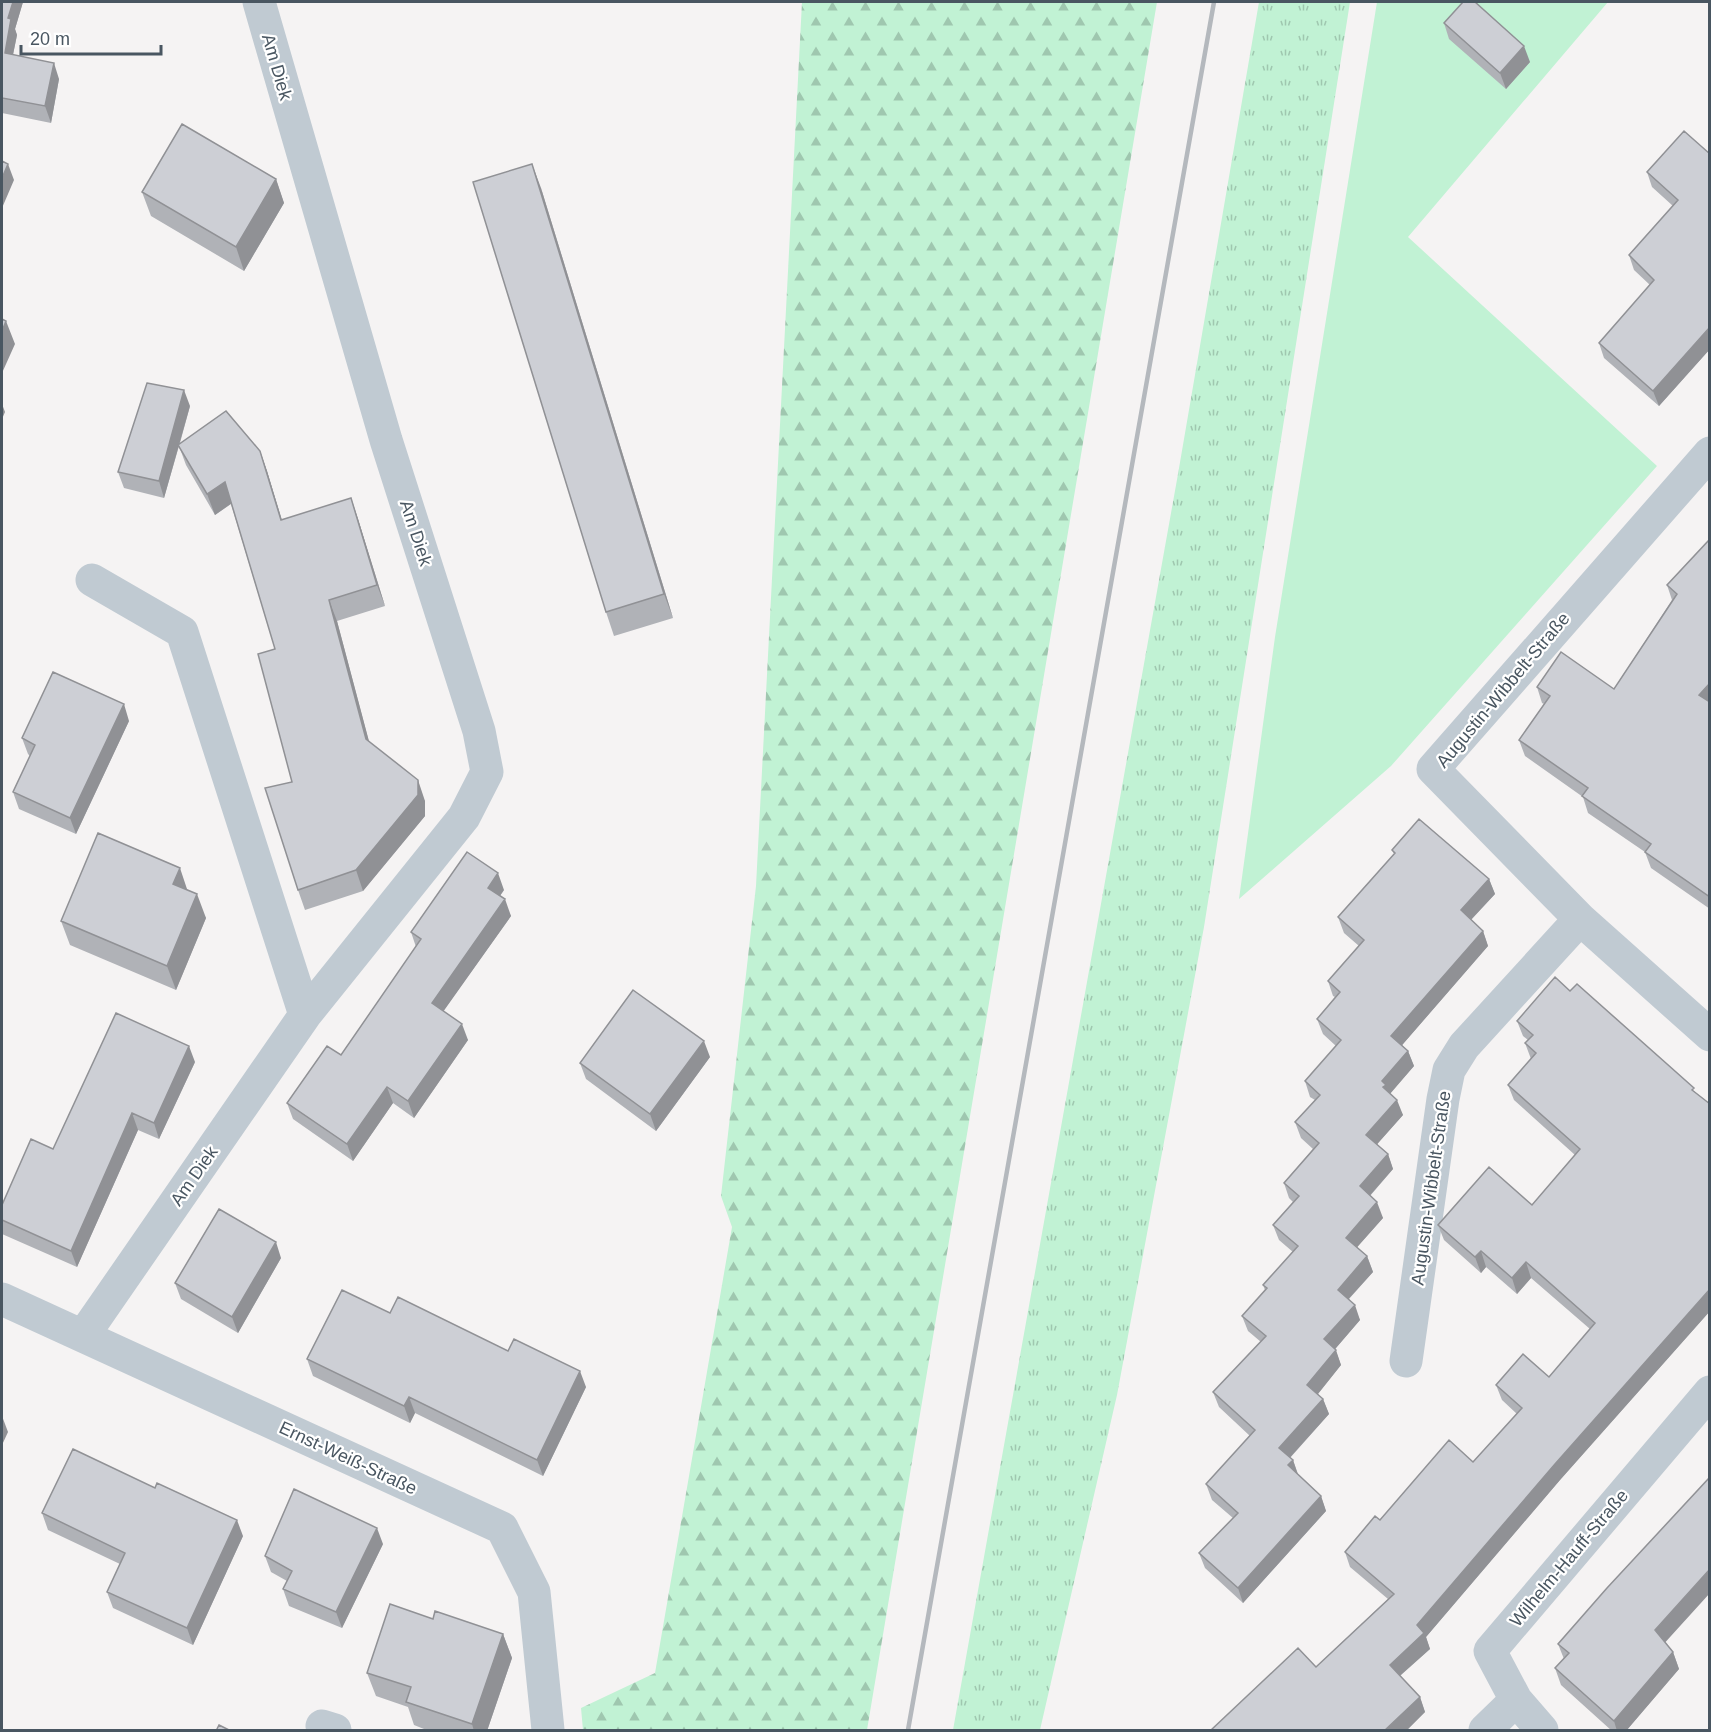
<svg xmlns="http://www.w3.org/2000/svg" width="1711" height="1732" font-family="Helvetica,sans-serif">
  <defs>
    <pattern id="grass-tufts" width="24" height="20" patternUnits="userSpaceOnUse" patternTransform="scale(1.5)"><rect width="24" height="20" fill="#c1f2d4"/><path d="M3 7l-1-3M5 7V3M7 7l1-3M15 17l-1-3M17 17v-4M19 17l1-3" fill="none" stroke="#9fc7af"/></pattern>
    <pattern id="forest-firs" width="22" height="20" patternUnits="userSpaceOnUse" patternTransform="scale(1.5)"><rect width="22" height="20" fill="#c1f2d4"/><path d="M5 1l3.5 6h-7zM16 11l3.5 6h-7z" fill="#9fc7af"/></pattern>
  </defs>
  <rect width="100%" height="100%" fill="#f5f3f3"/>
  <!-- grass -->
  <path fill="url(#grass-tufts)" d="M 1259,2 L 1350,2 L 1204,927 L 1117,1395 L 1040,1730 L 953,1730 L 1178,474 Z"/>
  <!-- forest -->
  <path fill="url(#forest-firs)" d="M 802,2 L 1157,2 L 867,1730 L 583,1730 L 581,1708 L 655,1673 L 732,1227 L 721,1196 L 756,886 Z"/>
  <!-- green -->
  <path fill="#c1f2d4" d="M 1377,2 L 1608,2 L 1408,237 L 1657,466 L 1391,766 L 1239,899 L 1275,637 Z"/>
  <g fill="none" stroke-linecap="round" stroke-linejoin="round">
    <!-- minor -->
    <path stroke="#c0cad2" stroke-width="33" d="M 1710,453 L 1433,769 L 1580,919 L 1710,1035
      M 92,580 L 182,632 L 305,1015
      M 2,1299 L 502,1528 L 534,1592 L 548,1730
      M 83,1336 L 305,1015 L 464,817 L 487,772 L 479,731 L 386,440 L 259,2
      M 1406,1361 L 1443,1099 L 1449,1070 L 1464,1046 L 1580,919
      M 322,1726 L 335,1730
      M 1485,1730 L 1516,1700
      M 1542,1730 L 1516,1700 L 1490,1651 L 1710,1392"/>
    <!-- rail -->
    <path stroke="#b4b8bd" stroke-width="4.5" d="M 908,1730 L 1214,2"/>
  </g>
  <!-- wall -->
  <path fill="#b0b2b7" d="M 2,2 L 23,2 L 15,29 L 17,35 L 13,55 L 59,79 L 51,123 L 2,113 Z
    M 1444,23 L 1530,62 L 1506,89 L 1449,39 Z
    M 1710,154 L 1710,349 L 1659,406 L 1604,358 L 1599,343 L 1650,285 L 1634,270 L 1629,255 L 1673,206 L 1652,187 L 1647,172 Z
    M 276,179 L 284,203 L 244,271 L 151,216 L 142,192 Z
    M 541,188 L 673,618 L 614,636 L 606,612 Z
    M 190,406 L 180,443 L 260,451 L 267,471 L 282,520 L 351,498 L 358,519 L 385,606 L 337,621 L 369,742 L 425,801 L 425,816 L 363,891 L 305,910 L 298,890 L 292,782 L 275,649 L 231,504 L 215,515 L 186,465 L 179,446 L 164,498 L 124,488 L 118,472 Z
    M 1710,539 L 1710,909 L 1651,868 L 1645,852 L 1588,813 L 1583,797 L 1525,756 L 1519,740 L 1544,704 L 1542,703 L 1537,687 L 1614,689 L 1672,600 L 1667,585 Z
    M 129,721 L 76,834 L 19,809 L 13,792 L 30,756 L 28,754 L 22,738 Z
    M 1392,850 L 1489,879 L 1495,894 L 1471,920 L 1483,931 L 1488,946 L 1402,1045 L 1408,1051 L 1414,1066 L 1390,1093 L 1403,1115 L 1377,1144 L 1388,1154 L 1393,1169 L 1370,1196 L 1383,1218 L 1357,1247 L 1367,1256 L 1373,1272 L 1349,1299 L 1360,1320 L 1335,1349 L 1341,1365 L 1318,1394 L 1323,1399 L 1329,1414 L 1290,1458 L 1293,1460 L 1298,1474 L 1321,1496 L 1326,1511 L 1243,1603 L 1205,1568 L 1199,1553 L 1233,1518 L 1212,1500 L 1206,1484 L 1250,1436 L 1219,1407 L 1213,1392 L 1261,1342 L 1248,1331 L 1242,1316 L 1265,1290 L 1263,1285 L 1293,1252 L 1279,1240 L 1273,1225 L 1293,1202 L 1289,1198 L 1284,1183 L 1313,1149 L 1301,1138 L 1295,1122 L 1315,1100 L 1310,1097 L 1305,1081 L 1336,1046 L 1323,1034 L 1317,1019 L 1335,997 L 1333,996 L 1328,981 L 1359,946 L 1344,933 L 1338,917 L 1394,854 Z
    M 188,890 L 206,918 L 176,990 L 70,945 L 61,921 Z
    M 504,890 L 500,896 L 511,916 L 443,1011 L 468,1040 L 414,1118 L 393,1103 L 353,1161 L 293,1119 L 287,1103 L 341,1055 L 416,947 L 411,932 Z
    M 1570,991 L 1710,1104 L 1710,1311 L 1560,1480 L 1426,1637 L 1430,1649 L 1400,1676 L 1420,1697 L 1425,1712 L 1406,1731 L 1210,1731 L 1316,1667 L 1388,1599 L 1350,1567 L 1345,1552 L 1380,1520 L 1473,1462 L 1517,1414 L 1502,1400 L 1496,1385 L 1549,1377 L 1590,1329 L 1531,1278 L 1517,1294 L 1486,1267 L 1481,1273 L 1444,1240 L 1438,1225 L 1532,1205 L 1575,1155 L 1514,1100 L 1508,1085 L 1531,1059 L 1525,1043 L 1528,1040 L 1523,1036 L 1517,1021 Z
    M 710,1057 L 656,1131 L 586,1079 L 580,1063 Z
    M 195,1062 L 159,1139 L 138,1130 L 77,1267 L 2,1234 L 2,1205 Z
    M 281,1258 L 238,1333 L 181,1299 L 175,1283 Z
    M 390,1313 L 508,1351 L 586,1387 L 543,1476 L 415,1413 L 410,1423 L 313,1376 L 307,1359 Z
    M 42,1513 L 243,1536 L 193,1645 L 113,1608 L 107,1592 L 120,1564 L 48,1530 Z
    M 383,1544 L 342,1628 L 289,1606 L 283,1589 L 287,1581 L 271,1572 L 265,1556 Z
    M 433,1619 L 503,1634 L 512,1658 L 487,1731 L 429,1731 L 414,1725 L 408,1707 L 376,1696 L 367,1673 Z
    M 1665,1642 L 1673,1652 L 1679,1669 L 1626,1731 L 1612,1731 L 1561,1685 L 1555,1668 L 1564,1659 L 1558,1644 Z"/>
  <!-- shaded-wall -->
  <path fill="#909195" d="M 13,2 L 23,2 L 15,29 L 17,35 L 10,69 L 5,53 L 8,18 Z
    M 1524,46 L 1530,62 L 1506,89 L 1500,73 Z
    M 54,63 L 59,79 L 51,123 L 45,106 Z
    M 8,164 L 14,180 L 2,208 L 2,178 Z
    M 532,164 L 541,188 L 673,618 L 664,594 Z
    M 276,179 L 284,203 L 244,271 L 236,247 Z
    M 6,321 L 15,344 L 2,373 L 2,331 Z
    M 1710,327 L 1710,349 L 1659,406 L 1653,391 Z
    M 184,390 L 190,406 L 164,498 L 159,481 Z
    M 2,404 L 5,412 L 2,419 Z
    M 260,451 L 267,471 L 288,541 L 281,520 Z
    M 225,482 L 232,503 L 215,515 L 207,494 Z
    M 351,498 L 358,519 L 385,606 L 377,585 Z
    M 329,600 L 337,621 L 374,760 L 366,739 Z
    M 1710,683 L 1710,706 L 1699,695 Z
    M 124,704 L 129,721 L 76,834 L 70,818 Z
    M 418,780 L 425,801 L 425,816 L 363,891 L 356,870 Z
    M 180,868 L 188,892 L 173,884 Z
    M 498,873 L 504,890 L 494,904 L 488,888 Z
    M 1489,879 L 1495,894 L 1466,925 L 1461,910 Z
    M 197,894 L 206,918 L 176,990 L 167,966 Z
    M 505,899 L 511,916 L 438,1019 L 432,1003 Z
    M 1483,931 L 1488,946 L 1397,1051 L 1391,1036 Z
    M 462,1024 L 468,1040 L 414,1118 L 408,1101 Z
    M 704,1041 L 710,1057 L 656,1131 L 650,1114 Z
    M 189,1046 L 195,1062 L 159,1139 L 154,1123 Z
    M 1408,1051 L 1414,1066 L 1390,1094 L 1383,1087 L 1382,1081 Z
    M 387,1087 L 393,1103 L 353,1161 L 347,1144 Z
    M 1397,1100 L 1403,1115 L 1372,1150 L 1366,1135 Z
    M 132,1113 L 138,1130 L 77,1267 L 71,1251 Z
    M 1388,1154 L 1393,1169 L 1365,1201 L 1360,1186 Z
    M 1377,1202 L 1383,1218 L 1352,1253 L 1346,1238 Z
    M 276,1242 L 281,1258 L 238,1333 L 232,1317 Z
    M 1481,1251 L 1486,1267 L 1481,1273 L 1475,1257 Z
    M 1367,1256 L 1373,1272 L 1343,1305 L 1338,1290 Z
    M 1526,1262 L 1531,1278 L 1517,1294 L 1512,1278 Z
    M 1710,1289 L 1710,1311 L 1560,1480 L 1426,1637 L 1430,1649 L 1395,1680 L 1390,1665 L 1417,1625 L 1555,1464 Z
    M 1355,1305 L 1360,1320 L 1330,1355 L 1324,1339 Z
    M 1336,1350 L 1341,1365 L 1313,1400 L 1307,1385 Z
    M 580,1371 L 586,1387 L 543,1476 L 537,1460 Z
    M 409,1397 L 415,1413 L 410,1423 L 404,1406 Z
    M 1323,1399 L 1329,1414 L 1285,1463 L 1279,1448 Z
    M 2,1416 L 8,1432 L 2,1445 Z
    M 1293,1460 L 1298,1475 L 1288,1465 Z
    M 1321,1496 L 1326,1511 L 1243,1603 L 1238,1588 Z
    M 237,1520 L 243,1536 L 193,1645 L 187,1628 Z
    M 377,1528 L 383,1544 L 342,1628 L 336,1612 Z
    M 1710,1569 L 1710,1593 L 1661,1647 L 1655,1630 Z
    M 503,1634 L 512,1658 L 487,1731 L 474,1731 L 472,1724 Z
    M 1673,1652 L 1679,1669 L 1626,1731 L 1617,1731 L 1614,1721 Z
    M 1420,1697 L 1425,1712 L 1406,1731 L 1384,1731 Z"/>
  <!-- building -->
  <path fill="#cdcfd5" stroke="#909195" stroke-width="1.5" d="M 2,2 L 13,2 L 8,18 L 11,19 L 5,53 L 54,63 L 45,106 L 2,98 Z
    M 1463,2 L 1475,2 L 1524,46 L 1500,73 L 1444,23 Z
    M 182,124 L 276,179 L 236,247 L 142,192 Z
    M 1684,131 L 1710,154 L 1710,327 L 1653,391 L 1599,343 L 1654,280 L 1629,255 L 1678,200 L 1647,172 Z
    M 2,161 L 8,164 L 2,178 Z
    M 532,164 L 664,594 L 606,612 L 473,182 Z
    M 2,319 L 6,321 L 2,331 Z
    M 147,383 L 184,390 L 159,481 L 118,472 Z
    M 226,411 L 260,451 L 281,520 L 351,498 L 377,585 L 329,600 L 366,739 L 418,780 L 418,795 L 356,870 L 298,890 L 265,788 L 292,782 L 258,654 L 275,649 L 225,482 L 207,494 L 178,445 Z
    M 1710,539 L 1710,683 L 1699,695 L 1710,702 L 1710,897 L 1645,852 L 1651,844 L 1582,796 L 1588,788 L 1519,740 L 1550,696 L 1537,687 L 1561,652 L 1614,689 L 1677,594 L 1667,585 Z
    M 53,672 L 124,704 L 70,818 L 13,792 L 35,745 L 22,738 Z
    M 1419,819 L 1489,879 L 1461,910 L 1483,931 L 1391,1036 L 1408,1051 L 1382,1081 L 1386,1085 L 1383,1087 L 1397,1100 L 1366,1135 L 1388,1154 L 1360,1186 L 1377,1202 L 1346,1238 L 1367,1256 L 1338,1290 L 1355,1305 L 1324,1339 L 1336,1350 L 1307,1385 L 1323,1399 L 1279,1448 L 1293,1460 L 1288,1465 L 1321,1496 L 1238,1588 L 1199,1553 L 1238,1513 L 1206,1484 L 1255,1430 L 1213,1392 L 1266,1336 L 1242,1316 L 1267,1288 L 1263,1285 L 1298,1246 L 1273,1225 L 1299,1196 L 1284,1183 L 1319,1143 L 1295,1122 L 1320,1095 L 1305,1081 L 1341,1040 L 1317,1019 L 1340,992 L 1328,981 L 1364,940 L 1338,917 L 1395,853 L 1392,850 Z
    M 98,833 L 180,868 L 173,884 L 197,894 L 167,966 L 61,921 Z
    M 467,852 L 498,873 L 488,888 L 505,899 L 432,1003 L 462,1024 L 408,1101 L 387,1087 L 347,1144 L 287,1103 L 327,1046 L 341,1055 L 421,939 L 411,932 Z
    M 1555,977 L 1570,991 L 1577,984 L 1694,1088 L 1692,1090 L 1710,1104 L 1710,1289 L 1555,1464 L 1417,1625 L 1424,1633 L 1390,1665 L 1420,1697 L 1384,1731 L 1210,1731 L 1298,1648 L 1316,1667 L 1394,1594 L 1345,1552 L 1375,1516 L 1380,1520 L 1449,1440 L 1473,1462 L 1522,1408 L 1496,1385 L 1523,1354 L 1549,1377 L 1595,1323 L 1526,1262 L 1512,1278 L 1481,1251 L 1475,1257 L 1438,1225 L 1489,1167 L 1532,1205 L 1580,1149 L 1508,1085 L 1536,1053 L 1525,1043 L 1533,1035 L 1517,1021 Z
    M 633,990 L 704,1041 L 650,1114 L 580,1063 Z
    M 116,1013 L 189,1046 L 154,1123 L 132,1113 L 71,1251 L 2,1220 L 2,1205 L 31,1139 L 53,1149 Z
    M 219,1209 L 276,1242 L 232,1317 L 175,1283 Z
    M 342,1290 L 390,1313 L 398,1297 L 508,1351 L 514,1339 L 580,1371 L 537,1460 L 409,1397 L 404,1406 L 307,1359 Z
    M 73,1449 L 155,1488 L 157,1483 L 237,1520 L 187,1628 L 107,1592 L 125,1553 L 42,1513 Z
    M 1710,1477 L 1710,1569 L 1655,1630 L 1673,1652 L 1614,1721 L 1555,1668 L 1569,1653 L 1558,1644 L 1607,1588 Z
    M 294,1489 L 377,1528 L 336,1612 L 283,1589 L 292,1571 L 265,1556 Z
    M 390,1604 L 433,1619 L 435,1611 L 503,1634 L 472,1724 L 406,1702 L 411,1687 L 367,1673 Z
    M 219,1725 L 231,1731 L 216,1731 Z"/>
  <g text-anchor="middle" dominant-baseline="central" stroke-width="4.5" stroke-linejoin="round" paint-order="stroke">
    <!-- street labels -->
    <g font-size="18" fill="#495661" stroke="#fff">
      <text transform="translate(277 67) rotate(74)">Am Diek</text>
      <text transform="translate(416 533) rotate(72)">Am Diek</text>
      <text transform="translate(1503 690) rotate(-50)">Augustin-Wibbelt-Straße</text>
      <text transform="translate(194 1176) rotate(-55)">Am Diek</text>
      <text transform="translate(1431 1188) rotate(-82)">Augustin-Wibbelt-Straße</text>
      <text transform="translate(348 1458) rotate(25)">Ernst-Weiß-Straße</text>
      <text transform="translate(1569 1558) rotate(-50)">Wilhelm-Hauff-Straße</text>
    </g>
  </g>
  <!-- border -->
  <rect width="1711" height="1732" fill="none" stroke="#495661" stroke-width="6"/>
  <!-- scale -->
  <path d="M21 45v9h140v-9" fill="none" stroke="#495661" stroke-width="3"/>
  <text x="30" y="45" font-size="18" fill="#495661" stroke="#ffffff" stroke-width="4.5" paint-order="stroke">20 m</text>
</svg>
